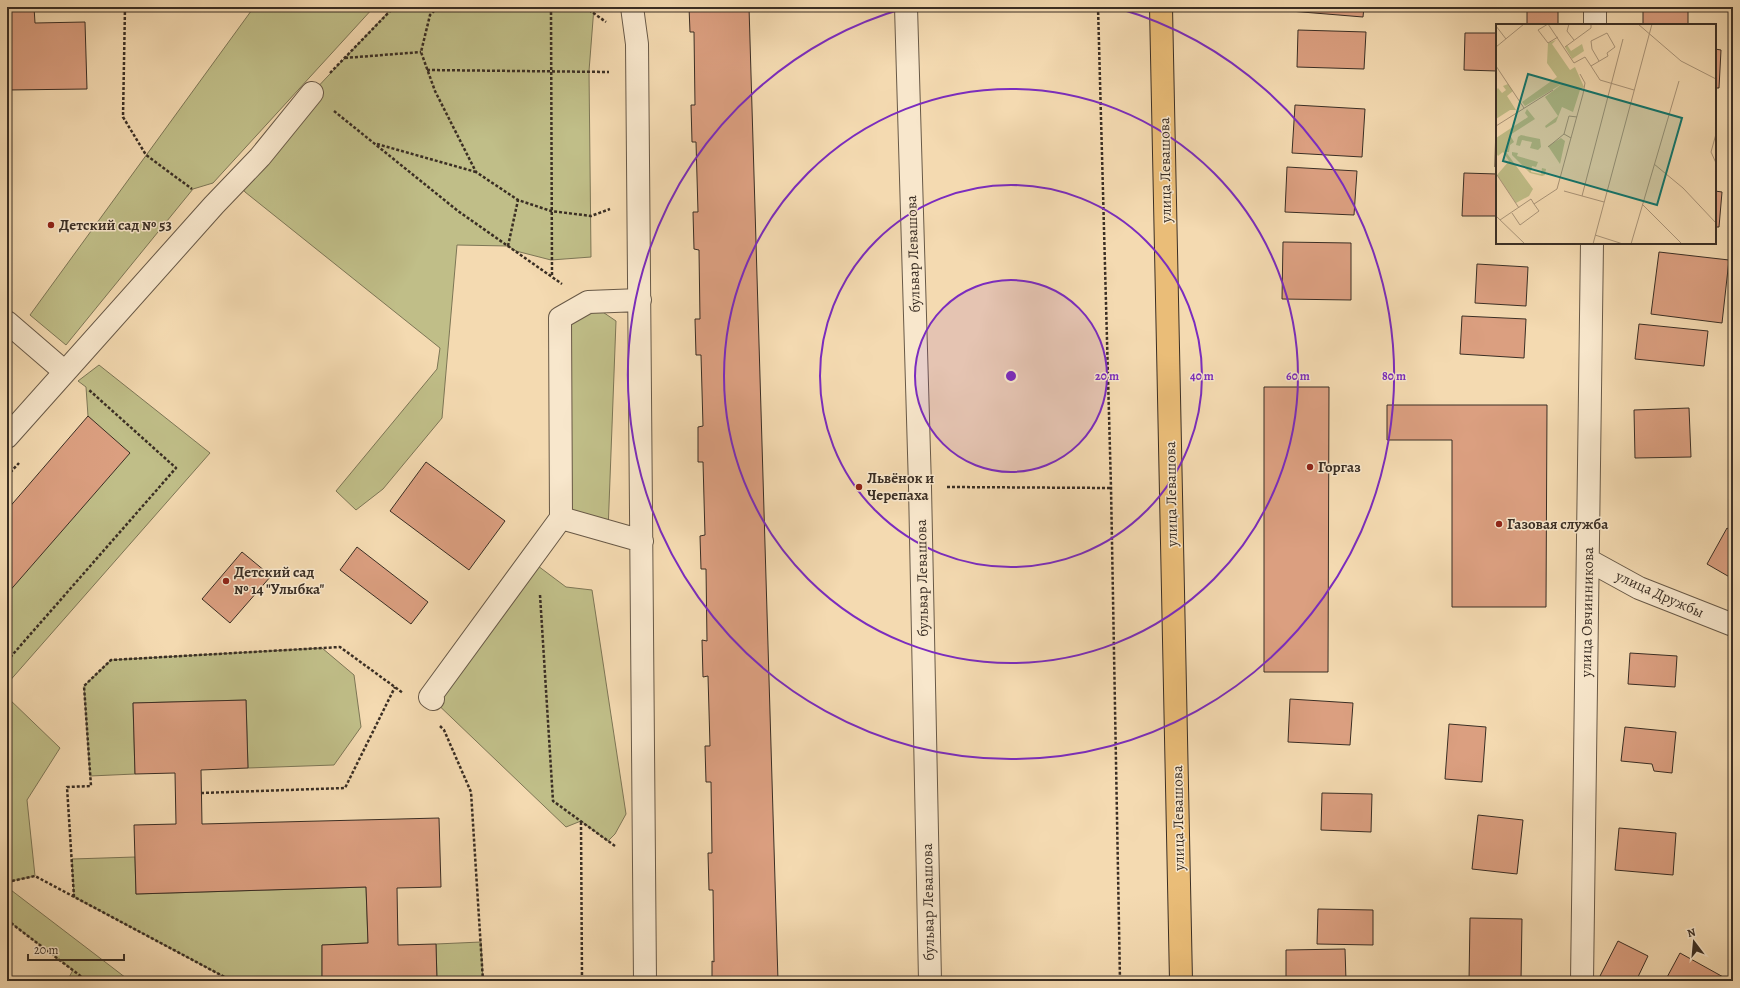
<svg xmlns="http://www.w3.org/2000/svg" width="1740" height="988" font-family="Alegreya,serif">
  <rect width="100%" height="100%" fill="#f4dab1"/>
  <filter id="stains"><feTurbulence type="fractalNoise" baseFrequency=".005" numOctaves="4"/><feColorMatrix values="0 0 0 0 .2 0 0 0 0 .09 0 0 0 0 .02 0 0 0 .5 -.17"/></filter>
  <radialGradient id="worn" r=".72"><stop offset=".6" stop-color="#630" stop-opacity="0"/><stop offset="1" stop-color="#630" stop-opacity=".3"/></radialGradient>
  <!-- green -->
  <path fill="#c0be88" stroke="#7d7656" d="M 254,7 L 374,7 L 213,183 L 193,189 L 66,345 L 30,315 Z
    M 393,7 L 594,7 L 589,71 L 591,257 L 551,260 L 516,251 L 508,246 L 457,245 L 442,418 L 383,489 L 356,510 L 336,491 L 437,369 L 440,348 L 245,192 L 237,181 L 312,93 Z
    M 588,302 L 616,321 L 608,532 L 561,518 L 560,318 Z
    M 99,365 L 210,453 L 7,684 L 7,594 L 88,416 L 86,387 L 78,381 Z
    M 538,566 L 566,587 L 592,590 L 626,814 L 615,834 L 608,841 L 581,821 L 566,827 L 430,697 Z
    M 322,648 L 354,675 L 361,727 L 334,765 L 248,768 L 246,700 L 133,703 L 135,774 L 90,776 L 84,686 L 111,660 Z
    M 7,697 L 60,748 L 27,800 L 35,876 L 7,882 Z
    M 135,857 L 136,894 L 366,887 L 368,943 L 322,945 L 322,981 L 232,981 L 74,897 L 72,859 Z
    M 7,887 L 130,981 L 67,981 L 73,970 L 7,920 Z
    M 481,942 L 483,981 L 437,981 L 436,944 Z"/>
  <!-- building -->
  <path fill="#db9f80" stroke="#3a2e24" d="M 7,7 L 34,7 L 35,23 L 85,22 L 87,89 L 7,90 Z
    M 689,7 L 749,7 L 778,981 L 712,981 L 712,961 L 714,962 L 713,890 L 709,890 L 708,853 L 712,853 L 711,782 L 706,782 L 705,746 L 710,746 L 708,676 L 703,677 L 702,640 L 707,641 L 706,569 L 701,569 L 700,536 L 705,535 L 703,462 L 698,462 L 698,427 L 703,426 L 701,355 L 696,355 L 695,319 L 700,319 L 699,250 L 694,249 L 693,212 L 698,212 L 696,142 L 692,142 L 691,105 L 695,105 L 694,32 L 690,32 Z
    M 1290,7 L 1364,7 L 1363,17 L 1290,11 Z
    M 1527,7 L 1558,7 L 1558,25 L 1527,25 Z
    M 1665,7 L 1688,7 L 1688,25 L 1643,25 L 1643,8 L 1665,9 Z
    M 1298,30 L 1366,32 L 1364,69 L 1297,67 Z
    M 1465,33 L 1497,33 L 1497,71 L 1464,70 Z
    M 1715,49 L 1721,50 L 1719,88 L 1715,88 Z
    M 1295,105 L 1365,109 L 1362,157 L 1292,153 Z
    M 1496,117 L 1497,118 L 1497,167 L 1495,167 Z
    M 1287,167 L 1357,171 L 1354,215 L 1285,212 Z
    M 1464,173 L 1497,174 L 1497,216 L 1462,216 Z
    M 1715,191 L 1722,192 L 1719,227 L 1715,227 Z
    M 1283,242 L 1351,243 L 1351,300 L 1282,299 Z
    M 1659,252 L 1729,260 L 1722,323 L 1651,314 Z
    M 1477,264 L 1528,267 L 1526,306 L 1475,303 Z
    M 1462,316 L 1526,319 L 1524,358 L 1460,354 Z
    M 1639,324 L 1708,331 L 1704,366 L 1635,359 Z
    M 1264,387 L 1329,387 L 1328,672 L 1264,672 Z
    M 1387,405 L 1547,405 L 1546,607 L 1452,607 L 1452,440 L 1387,440 Z
    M 1689,408 L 1691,457 L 1635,458 L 1634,410 Z
    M 88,416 L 130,453 L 7,594 L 7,510 Z
    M 426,462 L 505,521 L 469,570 L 390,511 Z
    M 1727,528 L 1733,532 L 1733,579 L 1707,564 Z
    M 357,547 L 428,602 L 411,624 L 340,570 Z
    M 242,552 L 271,576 L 230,623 L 202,599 Z
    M 1630,653 L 1677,656 L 1675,687 L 1628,684 Z
    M 1290,699 L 1353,703 L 1350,745 L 1288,742 Z
    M 246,700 L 248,768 L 201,770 L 202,824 L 439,818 L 441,887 L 397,888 L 398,945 L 436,944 L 437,981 L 322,981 L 322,945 L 368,943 L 366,887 L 136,894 L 134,825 L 176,824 L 175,773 L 135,774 L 133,703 Z
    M 1449,724 L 1486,727 L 1482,782 L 1445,779 Z
    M 1625,727 L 1676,732 L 1672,773 L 1654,771 L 1652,764 L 1621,761 Z
    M 1322,793 L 1372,794 L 1371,832 L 1321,830 Z
    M 1478,815 L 1523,820 L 1517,874 L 1472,869 Z
    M 1619,828 L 1676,833 L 1673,875 L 1615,870 Z
    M 1318,909 L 1373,910 L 1373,945 L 1317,944 Z
    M 1470,918 L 1522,919 L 1521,981 L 1469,981 Z
    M 1618,941 L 1648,956 L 1636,981 L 1609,981 L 1600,976 Z
    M 1345,949 L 1346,981 L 1286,981 L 1286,950 Z
    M 1680,953 L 1725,978 L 1723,981 L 1665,981 Z"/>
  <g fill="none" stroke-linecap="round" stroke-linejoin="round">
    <defs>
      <path id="minor" d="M 632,7 L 637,44 L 645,981
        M 906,7 L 920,487 L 930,981
        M 1595,25 L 1595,7
        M 7,322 L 65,372
        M 7,437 L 214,205 L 260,157 L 312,93
        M 561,518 L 560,318 L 588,302 L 640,300
        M 1588,560 L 1639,588 L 1733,625
        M 433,699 L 430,697 L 561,518 L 642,541
        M 1582,981 L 1592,243"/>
      <path id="major" d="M 1161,7 L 1181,981"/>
    </defs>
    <!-- minor casing -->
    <use href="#minor" stroke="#685947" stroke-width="24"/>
    <!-- major casing -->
    <use href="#major" stroke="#3a2e24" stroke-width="24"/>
    <!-- path -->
    <path stroke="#3a2e24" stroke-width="2.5" stroke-dasharray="3 2" stroke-linecap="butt" d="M 125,7 L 123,117 L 146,155 L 192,189
      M 438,7 L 430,15 L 421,52 L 435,91 L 476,172 L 518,200 L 551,211 L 591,216 L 610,209
      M 551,7 L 552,276
      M 585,7 L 606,22
      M 1098,7 L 1111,488 L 1120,981
      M 345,58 L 421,52
      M 427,70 L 609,72
      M 330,73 L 394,7
      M 334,111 L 458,211 L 562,284
      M 377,144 L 476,172
      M 508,246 L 518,200
      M 7,476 L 19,463
      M 947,487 L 1111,488
      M 540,595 L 553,801 L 615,846
      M 7,661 L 176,468 L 88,389
      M 440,726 L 444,730 L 471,792 L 483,981
      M 201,793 L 345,788 L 395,687
      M 581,822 L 582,981
      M 7,882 L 35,876 L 232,981
      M 74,897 L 67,787 L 91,786 L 84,686 L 111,660 L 340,647 L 403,693
      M 7,920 L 87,981"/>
    <!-- minor -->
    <use href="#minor" stroke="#f8e7cc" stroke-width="22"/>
    <!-- major -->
    <use href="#major" stroke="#eabd78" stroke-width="22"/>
  </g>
  <!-- distance rings -->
  <circle cx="1011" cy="376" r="96" fill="#7b2cbf" fill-opacity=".12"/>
  <g fill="none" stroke="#7b2cbf" stroke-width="2">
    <circle cx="1011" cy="376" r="96"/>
    <circle cx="1011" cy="376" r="191"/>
    <circle cx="1011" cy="376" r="287"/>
    <path d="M1117 8A383 383 0 1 1 905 8"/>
  </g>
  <!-- markers -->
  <g fill="#8f2418" stroke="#f8e7cc" stroke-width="1.5">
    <circle cx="51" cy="225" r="4"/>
    <circle cx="1310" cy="467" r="4"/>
    <circle cx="859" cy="487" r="4"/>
    <circle cx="1499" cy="524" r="4"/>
    <circle cx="226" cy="581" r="4"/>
  </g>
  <g text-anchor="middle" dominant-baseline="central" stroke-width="3" stroke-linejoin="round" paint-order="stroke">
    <!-- street labels -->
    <g font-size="15" fill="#3a2e24" stroke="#f8e7cc">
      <text transform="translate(1165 170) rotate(-91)">улица Левашова</text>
      <text transform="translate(913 254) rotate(-92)">бульвар Левашова</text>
      <text transform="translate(1171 494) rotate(-91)">улица Левашова</text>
      <text transform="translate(922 578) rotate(-91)">бульвар Левашова</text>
      <text transform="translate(1660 594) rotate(24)">улица Дружбы</text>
      <text transform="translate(1587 612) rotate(-89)">улица Овчинникова</text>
      <text transform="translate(1178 818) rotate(-91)">улица Левашова</text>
      <text transform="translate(928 902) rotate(-91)">бульвар Левашова</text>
    </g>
    <!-- poi labels -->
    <g font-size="15" font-weight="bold" fill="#3a2e24" stroke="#f8e7cc" text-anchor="start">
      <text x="59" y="225">Детский сад № 53</text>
      <text x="1318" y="467">Горгаз</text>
      <text x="867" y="478">Львёнок и<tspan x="867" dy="17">Черепаха</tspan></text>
      <text x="1507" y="524">Газовая служба</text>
      <text x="234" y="572">Детский сад<tspan x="234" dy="17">№ 14 "Улыбка"</tspan></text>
    </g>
  </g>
  <!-- overview -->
  <g transform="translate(1496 24)">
    <rect width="220" height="220" fill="#f4dab1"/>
    <path d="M 60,16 L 56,20 L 74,46 L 79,43 L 88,63 L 84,66 L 77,88 L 66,83 L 60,98 L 50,104 L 49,102 L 62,92 L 49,73 L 66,60 L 29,82 L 26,78 L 61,53 L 51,39 L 52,19 ZM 86,20 L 88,27 L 76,35 L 69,23 L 71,21 L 75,27 ZM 12,60 L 17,67 L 11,72 L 20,86 L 14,86 L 0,95 L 0,66 L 2,64 L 6,69 L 10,66 L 7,62 ZM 31,85 L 39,95 L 14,111 L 18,118 L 14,121 L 13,128 L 10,128 L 37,165 L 33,172 L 20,179 L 1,151 L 13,137 L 7,128 L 2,132 L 0,129 L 0,114 L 32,93 L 29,89 ZM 25,111 L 44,115 L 45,123 L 42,126 L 34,124 L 36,118 L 26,116 L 24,122 L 20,121 L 22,113 ZM 65,114 L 69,117 L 64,140 L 52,122 ZM 16,128 L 22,129 L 21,132 L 42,138 L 40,143 L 36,142 L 35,148 L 45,150 L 46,144 L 50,145 L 49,151 L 46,152 L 34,149 L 16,131 Z" fill="#c0be88"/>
    <path fill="none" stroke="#aa9579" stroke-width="1" d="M 52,0 L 78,39 L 89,33 L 95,42M 52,0 L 42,6 L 52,19 L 62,13M 73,0 L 71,7 L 78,16M 142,0 L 185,37 L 220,55M 0,2 L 10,15M 0,23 L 28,0M 69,23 L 95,4 L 95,0M 103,37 L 96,25 L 95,17 L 111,9 L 119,23 L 111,29 L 112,32 L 95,42 L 104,56 L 138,66M 0,42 L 28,84M 0,102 L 57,66M 68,110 L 73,92 L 81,93M 220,110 L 215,128 L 220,139M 52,123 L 68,110 L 75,114M 158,140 L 187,164 L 220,199M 1,151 L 23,184M 68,167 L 108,178M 86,172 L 127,15M 146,180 L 186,220M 16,189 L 24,201 L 43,187 L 38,180M 0,192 L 29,220M 4,196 L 35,175 L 38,180 L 61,165 L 87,70 L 89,59 L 84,50M 99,211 L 127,220M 97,220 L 156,0M 135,220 L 183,57"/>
    <path fill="#0f766e" fill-opacity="0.15" stroke="#0f766e" stroke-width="2" d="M 32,50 L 186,94 L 161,181 L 7,137 Z"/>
    <rect width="220" height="220" fill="none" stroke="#3a2e24" stroke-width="2"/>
  </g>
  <circle cx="1011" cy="376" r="6" fill="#7b2cbf" stroke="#f8e7cc" stroke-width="2"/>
  <g font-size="12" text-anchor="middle" font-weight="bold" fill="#7b2cbf" stroke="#f8e7cc" stroke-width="3" stroke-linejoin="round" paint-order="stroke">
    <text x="1107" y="380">20 m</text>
    <text x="1202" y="380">40 m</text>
    <text x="1298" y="380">60 m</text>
    <text x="1394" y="380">80 m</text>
  </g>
  <!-- margin -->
  <rect width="1740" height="988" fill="none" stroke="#f4dab1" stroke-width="24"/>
  <rect x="8" y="8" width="1724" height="972" fill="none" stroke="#3a2e24" stroke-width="2"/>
  <rect x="12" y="12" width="1716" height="964" fill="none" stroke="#3a2e24"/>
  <!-- north arrow -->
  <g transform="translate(1694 942) rotate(344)" stroke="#f8e7cc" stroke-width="3" paint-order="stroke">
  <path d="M0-3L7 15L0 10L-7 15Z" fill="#3a2e24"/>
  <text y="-6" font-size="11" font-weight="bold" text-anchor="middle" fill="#3a2e24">N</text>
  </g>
  <!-- scale -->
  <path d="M28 954v6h96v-6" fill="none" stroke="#3a2e24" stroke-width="2"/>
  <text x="34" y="954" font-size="12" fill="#3a2e24" stroke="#f8e7cc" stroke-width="3" paint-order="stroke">20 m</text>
  <rect width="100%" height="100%" filter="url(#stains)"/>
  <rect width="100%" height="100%" fill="url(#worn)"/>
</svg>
